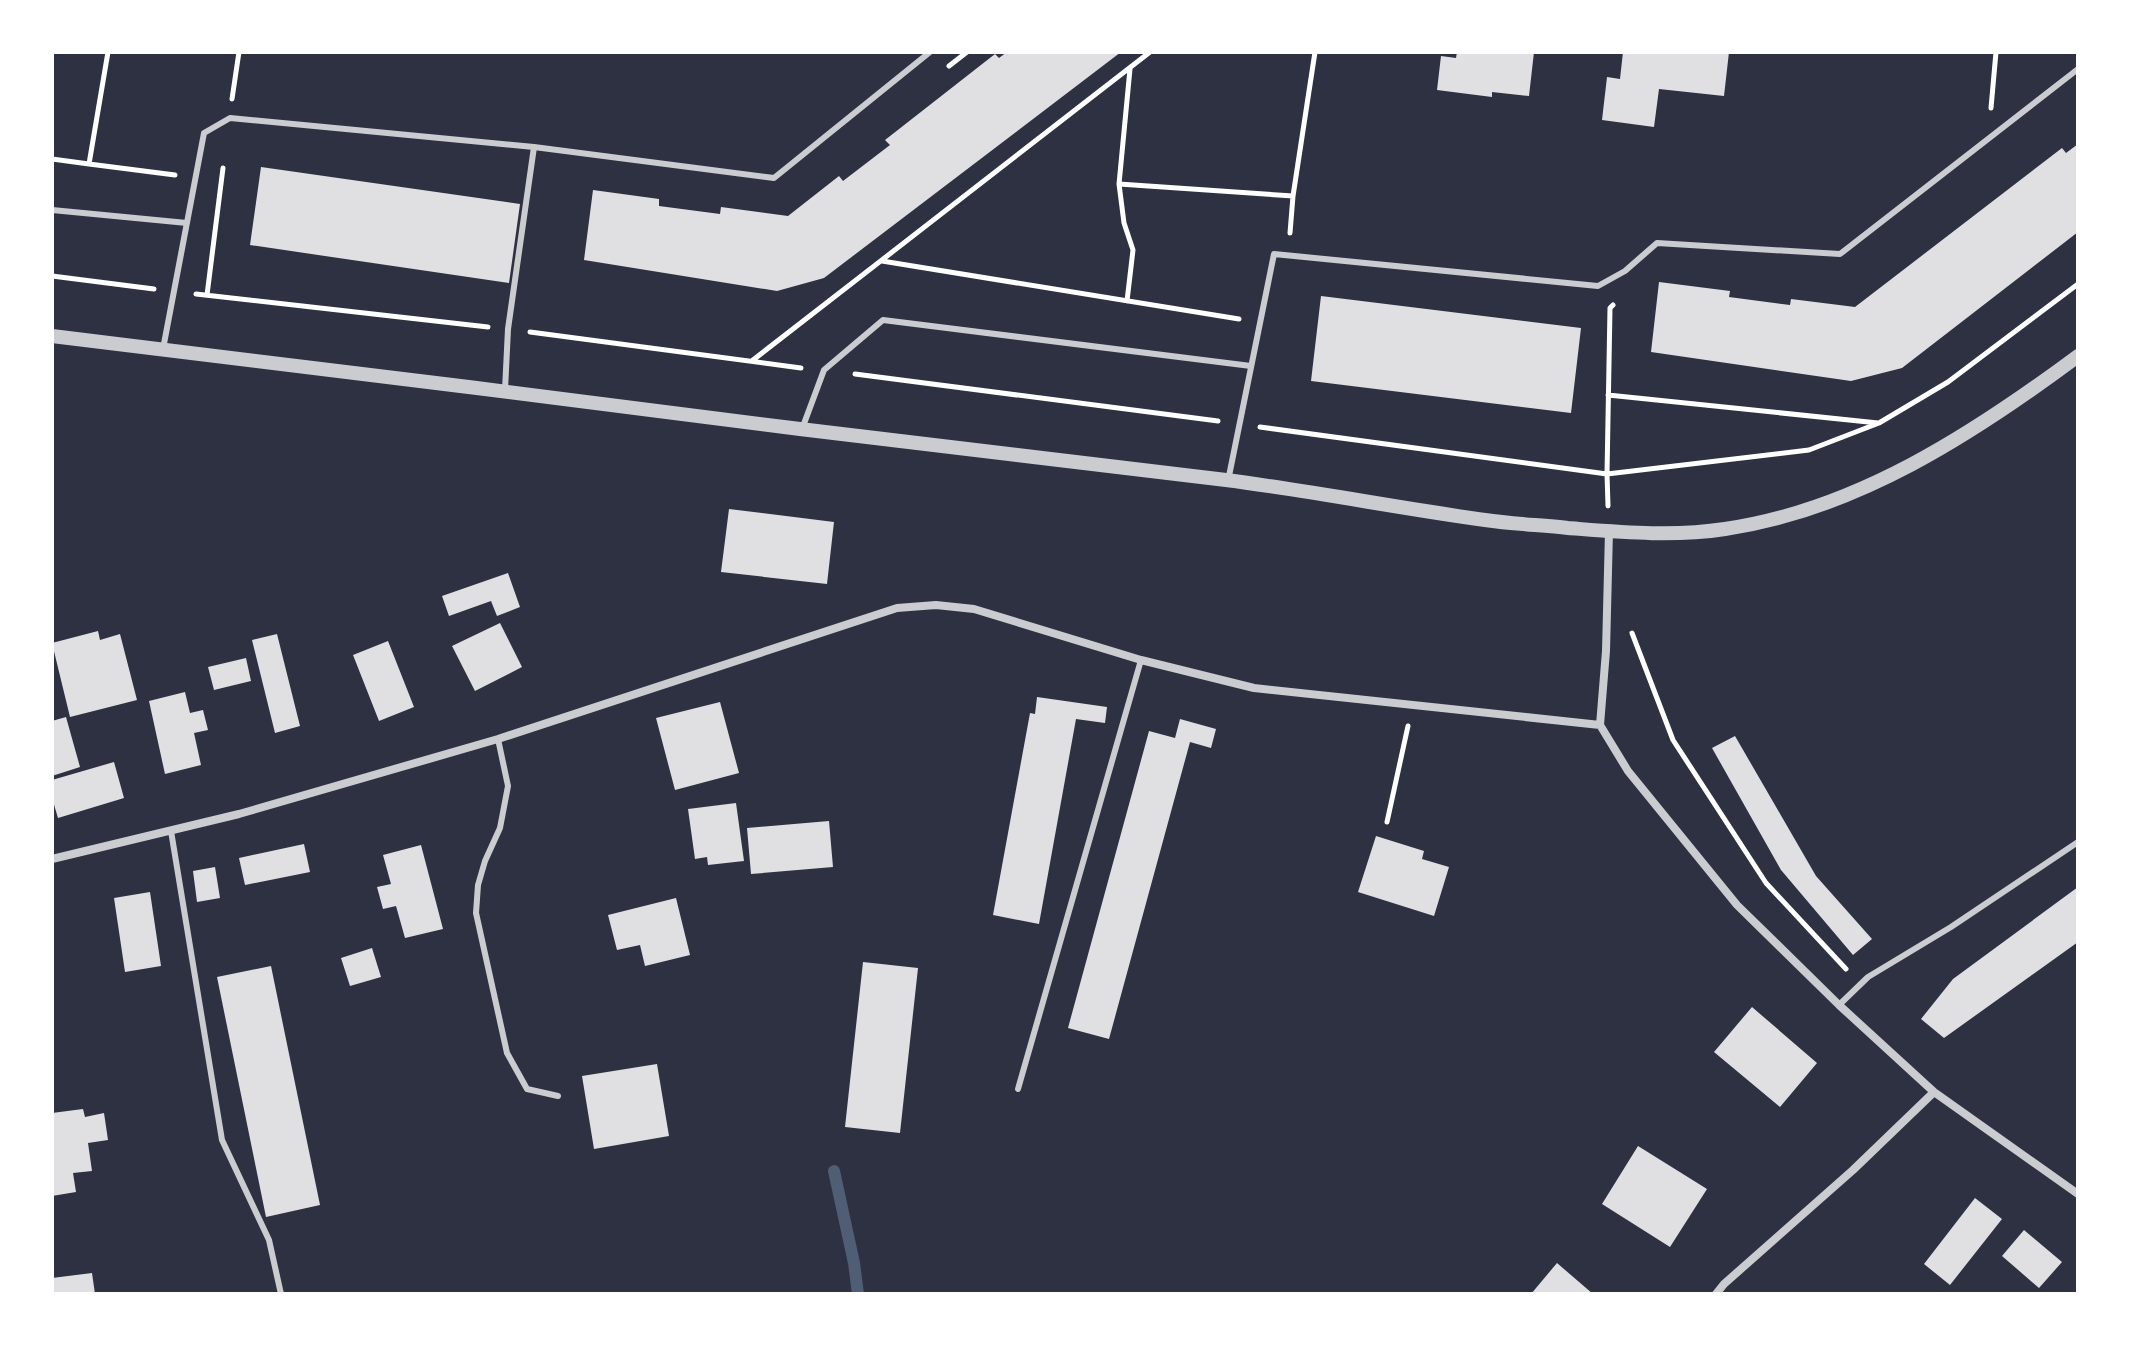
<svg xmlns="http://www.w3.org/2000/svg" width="2130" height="1346" font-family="Bitter,serif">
  <rect width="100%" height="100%" fill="#2d3142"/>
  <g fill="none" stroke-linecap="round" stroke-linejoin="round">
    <!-- stream -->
    <path stroke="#4f5d75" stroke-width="12" d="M 834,1171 L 854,1263 L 858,1294"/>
  </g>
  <!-- building -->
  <path fill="#e0e0e3" d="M 1007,52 L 1121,52 L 824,278 L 777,291 L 584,260 L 593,190 L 659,199 L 659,206 L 720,214 L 721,207 L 788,216 L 839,176 L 843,181 L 890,145 L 885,140 L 995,54 L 999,58 Z
    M 1457,52 L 1534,52 L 1529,96 L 1492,92 L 1492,97 L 1437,90 L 1441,56 L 1456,58 Z
    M 1623,52 L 1729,52 L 1724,96 L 1659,89 L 1654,127 L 1602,120 L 1607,77 L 1620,79 Z
    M 2078,144 L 2078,232 L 1902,368 L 1851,381 L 1651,352 L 1659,282 L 1730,291 L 1729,297 L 1790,305 L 1791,299 L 1855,307 L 2062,148 L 2066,153 Z
    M 261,167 L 520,204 L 509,283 L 250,245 Z
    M 1321,296 L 1581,328 L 1571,413 L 1311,381 Z
    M 729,509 L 834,522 L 827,584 L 721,572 Z
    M 508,573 L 520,607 L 497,616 L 491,601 L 449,616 L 442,596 Z
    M 500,623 L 522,667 L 475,691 L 452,646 Z
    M 98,631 L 100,640 L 120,634 L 137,700 L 70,717 L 52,643 Z
    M 277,634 L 300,726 L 275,733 L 252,640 Z
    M 388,641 L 414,707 L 379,721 L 353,655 Z
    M 246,658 L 251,681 L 214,690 L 208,667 Z
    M 185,692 L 190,713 L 203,710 L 208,730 L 194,733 L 201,765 L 165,774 L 149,701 Z
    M 1037,697 L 1107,707 L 1105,723 L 1076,719 L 1039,924 L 993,915 L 1030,713 L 1035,714 Z
    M 720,702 L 739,773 L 675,790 L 656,718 Z
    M 66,717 L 80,767 L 52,776 L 52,721 Z
    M 1180,719 L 1216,729 L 1211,748 L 1190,742 L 1109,1039 L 1068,1028 L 1149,731 L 1175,738 Z
    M 1735,736 L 1816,876 L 1872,939 L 1853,955 L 1781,870 L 1712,748 Z
    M 114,762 L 124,798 L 58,818 L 52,798 L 52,780 Z
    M 736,803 L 744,861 L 708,865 L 707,857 L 695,859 L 688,809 Z
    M 829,821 L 833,867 L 751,874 L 747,828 Z
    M 1376,836 L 1424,851 L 1422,859 L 1449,867 L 1434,916 L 1358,892 Z
    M 304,844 L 310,872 L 245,885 L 239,858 Z
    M 421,845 L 443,929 L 405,938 L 396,906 L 383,909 L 377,887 L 391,884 L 383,855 Z
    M 215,867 L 220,898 L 197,902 L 193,871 Z
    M 2078,887 L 2078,942 L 1944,1038 L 1921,1019 L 1953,979 Z
    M 150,892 L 161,966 L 125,972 L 114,898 Z
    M 676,898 L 690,955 L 645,966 L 640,945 L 617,950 L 608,915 Z
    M 372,948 L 381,977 L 350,986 L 341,958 Z
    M 863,962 L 918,968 L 900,1133 L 845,1127 Z
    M 271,966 L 320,1205 L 266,1217 L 217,977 Z
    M 1752,1007 L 1817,1063 L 1780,1107 L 1714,1052 Z
    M 657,1064 L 669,1136 L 594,1149 L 582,1076 Z
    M 83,1109 L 85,1117 L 104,1113 L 108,1140 L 88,1143 L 92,1171 L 73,1173 L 76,1192 L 52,1196 L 52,1113 Z
    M 1638,1146 L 1707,1189 L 1670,1247 L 1602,1204 Z
    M 1975,1198 L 2002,1219 L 1950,1285 L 1924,1264 Z
    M 2024,1230 L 2062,1262 L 2039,1288 L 2002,1256 Z
    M 1557,1263 L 1593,1294 L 1531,1294 Z
    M 92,1273 L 95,1294 L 52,1294 L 52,1278 Z"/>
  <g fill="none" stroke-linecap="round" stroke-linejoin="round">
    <!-- path -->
    <path stroke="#fff" stroke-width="5" d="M 949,66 L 967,52
      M 1130,69 L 1119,184 L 1293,196
      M 232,99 L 239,52
      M 1991,108 L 1996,52
      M 52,159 L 89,164 L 108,52
      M 89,164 L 175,175
      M 1119,184 L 1124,223 L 1133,250 L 1127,301
      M 1290,233 L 1293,196 L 1315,52
      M 882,261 L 1239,319
      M 52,276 L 154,289
      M 196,294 L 488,327
      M 207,295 L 223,168
      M 530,332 L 801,368
      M 753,360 L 1150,52
      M 855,374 L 1218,421
      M 1608,395 L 1878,423
      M 1260,427 L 1607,474 L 1809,450 L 1879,423 L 1948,382 L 2078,284
      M 1608,506 L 1607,474 L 1610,308 L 1613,305
      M 1632,633 L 1673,740 L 1766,883 L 1846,969
      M 1387,822 L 1408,726"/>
    <!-- service -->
    <path stroke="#caccd0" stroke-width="6" d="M 52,210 L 187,223
      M 163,349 L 204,133 L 230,118 L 534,147
      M 505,390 L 508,329 L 534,147 L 774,178 L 930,52
      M 802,429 L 824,370 L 883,320 L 1251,366
      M 1228,481 L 1274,254 L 1598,286 L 1625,271 L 1657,243 L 1840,254 L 2078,69
      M 498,739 L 508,786 L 500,828 L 485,861 L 478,885 L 476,913 L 507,1053 L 527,1089 L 558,1096
      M 171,831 L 222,1140 L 269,1240 L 281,1294
      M 1839,1005 L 1868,977 L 1951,927 L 2078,842
      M 1018,1089 L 1141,660"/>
    <!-- minor -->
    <path stroke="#caccd0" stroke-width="8" d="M 1609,531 L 1606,651 L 1600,725 L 1628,771 L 1737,905 L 1839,1005 L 1934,1092 L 2078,1194
      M 52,859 L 239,814 L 498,739 L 897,608 L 936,605 L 974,609 L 1141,660 L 1254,688 L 1600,725
      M 1716,1294 L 1724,1284 L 1853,1170 L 1934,1092"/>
    <!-- tertiary -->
    <path stroke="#caccd0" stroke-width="14" d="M 52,336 C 301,366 551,397 800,429 C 942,447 1084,462 1226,480 C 1312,491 1398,508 1485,520 C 1512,524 1540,525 1568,528 C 1620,532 1672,537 1725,529 C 1856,510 1973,434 2078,356"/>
  </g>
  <!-- border -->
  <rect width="2130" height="1346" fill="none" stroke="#ffffff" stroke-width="108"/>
</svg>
